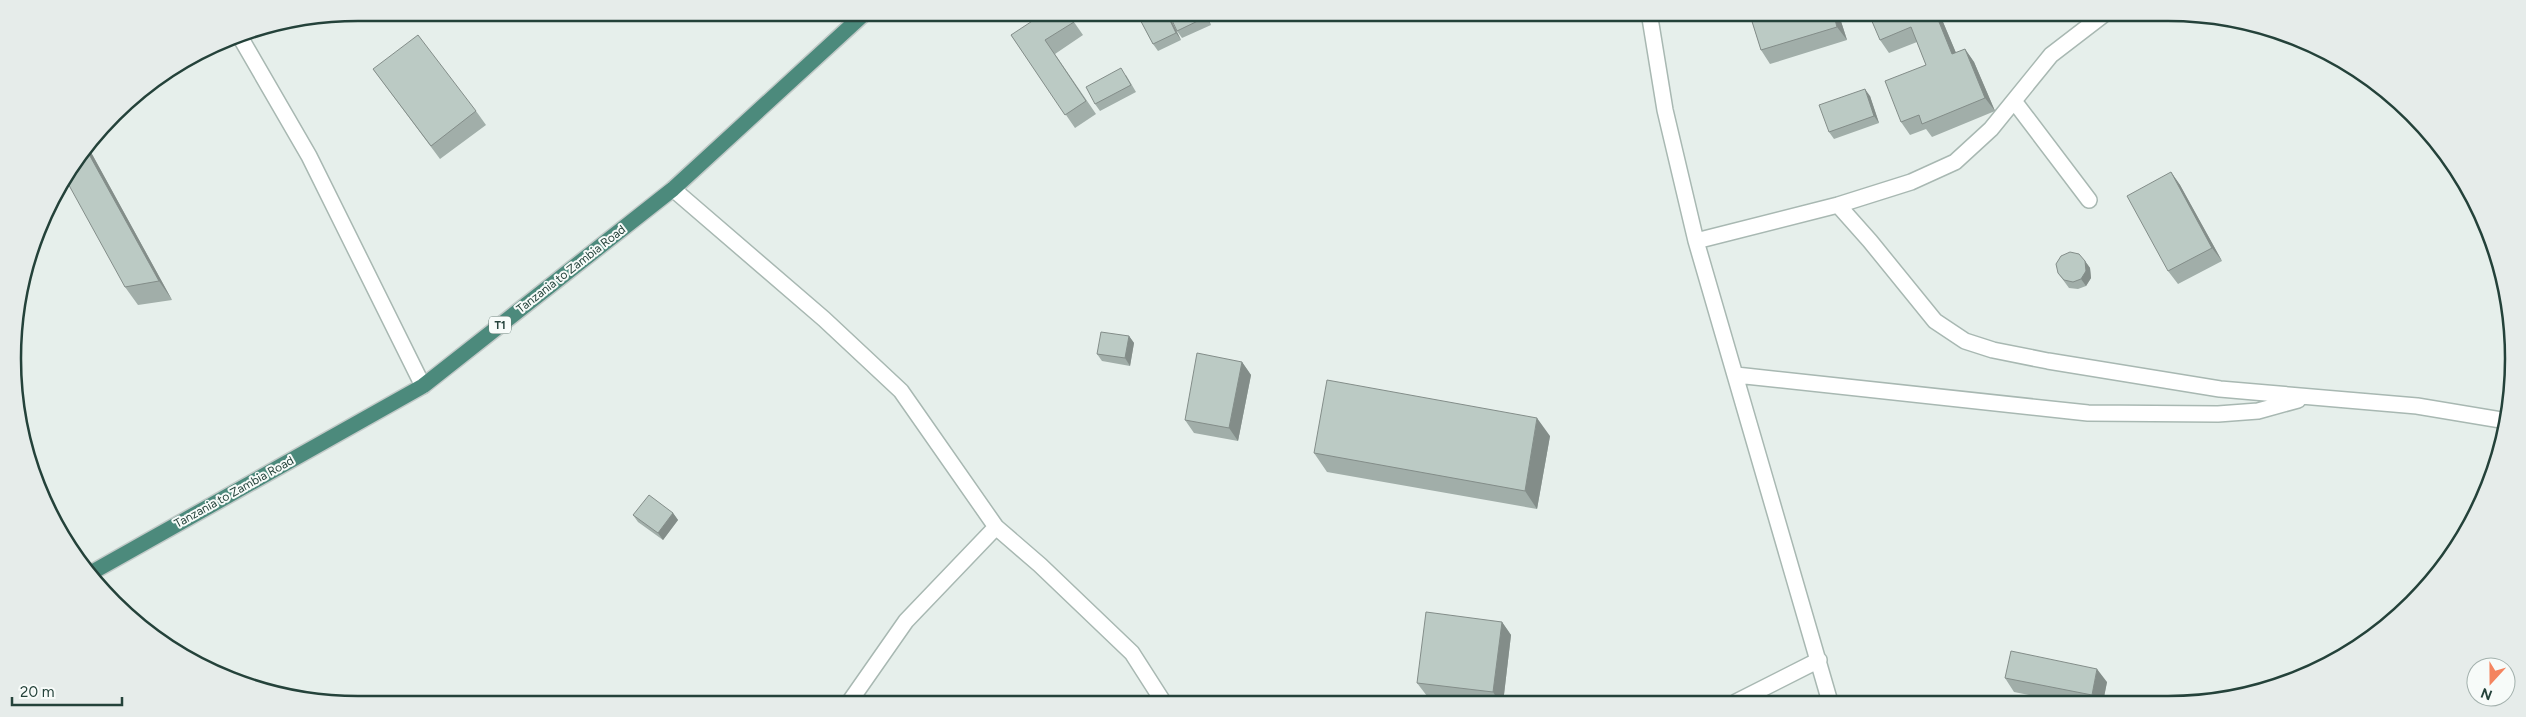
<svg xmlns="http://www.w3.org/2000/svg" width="2526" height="717" font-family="Figtree,sans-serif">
  <rect width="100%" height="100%" fill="#e6efeb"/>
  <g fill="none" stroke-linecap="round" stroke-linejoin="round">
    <defs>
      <path id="service" d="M 1649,12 L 1665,110 L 1696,241 L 1830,702
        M 239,35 L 309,156 L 423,386
        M 2014,101 L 2089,200
        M 673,189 L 824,319 L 901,391 L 996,527 L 1040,565 L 1132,653 L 1164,703
        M 1838,205 L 1870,241 L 1935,321 L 1965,341 L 1993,350 L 2048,361 L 2220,389 L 2417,406 L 2507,421
        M 1696,241 L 1838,205 L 1911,182 L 1955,162 L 1991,129 L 2051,55 L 2107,12
        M 1736,375 L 2088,413 L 2218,414 L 2258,411 L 2298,400
        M 1736,702 L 1819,660
        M 848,704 L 906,621 L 996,527"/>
      <path id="trunk" d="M 89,574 L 423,386 L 673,189 L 866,12"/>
    </defs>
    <!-- service casing -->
    <use href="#service" stroke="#a8b8b2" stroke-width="18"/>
    <!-- trunk casing -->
    <use href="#trunk" stroke="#c2cac8" stroke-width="18"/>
    <!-- service -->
    <use href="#service" stroke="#fff" stroke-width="15"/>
    <!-- trunk -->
    <use href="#trunk" stroke="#4c8a7c" stroke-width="15"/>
  </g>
  <!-- wall -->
  <path fill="#a1aea9" d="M 1067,12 L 1083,35 L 1055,54 L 1096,114 L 1075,128 L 1011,35 Z
    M 1136,12 L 1167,12 L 1181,40 L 1158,51 L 1153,44 Z
    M 1168,12 L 1205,12 L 1211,25 L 1182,38 L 1177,31 Z
    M 1749,12 L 1838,12 L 1847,40 L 1770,64 L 1761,50 Z
    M 1968,12 L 1997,12 L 1975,22 Z
    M 1914,17 L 1943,22 L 1956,53 L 1965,49 L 1974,62 L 1995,111 L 1932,137 L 1926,129 L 1910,135 L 1901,122 L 1926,65 L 1917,42 L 1889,53 L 1880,40 Z
    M 373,69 L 476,111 L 486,125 L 440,159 Z
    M 1126,75 L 1136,92 L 1100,111 L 1095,104 Z
    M 1870,96 L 1879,123 L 1834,139 L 1829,132 Z
    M 87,145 L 172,300 L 138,305 L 125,287 L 84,148 Z
    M 2171,172 L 2180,185 L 2222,261 L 2178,284 L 2168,271 Z
    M 2085,261 L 2090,268 L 2091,278 L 2086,286 L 2078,289 L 2069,288 L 2058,273 Z
    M 1129,336 L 1134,343 L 1130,366 L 1102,361 L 1097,354 Z
    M 1242,362 L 1251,375 L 1238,441 L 1194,433 L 1185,420 Z
    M 1550,436 L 1537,509 L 1327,472 L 1314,453 Z
    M 673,513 L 678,520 L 663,540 L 638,522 L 633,515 Z
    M 1502,622 L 1511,635 L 1503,703 L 1480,703 L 1427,696 L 1417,683 Z
    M 2005,678 L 2107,682 L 2103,702 L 2065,702 L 2014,692 Z"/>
  <!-- shaded-wall -->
  <path fill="#838d89" d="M 1166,12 L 1167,12 L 1181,40 L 1176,33 Z
    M 1203,12 L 1205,12 L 1211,25 L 1206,17 Z
    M 1833,12 L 1838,12 L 1847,40 L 1837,27 Z
    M 1909,12 L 1912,12 L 1921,32 L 1911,18 Z
    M 1935,12 L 1936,12 L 1943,22 L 1962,67 L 1952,54 Z
    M 1965,49 L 1974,62 L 1995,111 L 1985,98 Z
    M 1865,89 L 1870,96 L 1879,123 L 1874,116 Z
    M 87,145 L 172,300 L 159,281 L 85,147 Z
    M 2171,172 L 2180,185 L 2222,261 L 2212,248 Z
    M 2085,261 L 2090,268 L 2091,278 L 2086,286 L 2081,279 Z
    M 1129,336 L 1134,343 L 1130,366 L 1125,358 Z
    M 1242,362 L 1251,375 L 1238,441 L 1229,428 Z
    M 1537,418 L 1550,436 L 1537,509 L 1525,491 Z
    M 673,513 L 678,520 L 663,540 L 658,533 Z
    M 1502,622 L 1511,635 L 1503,703 L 1500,703 L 1493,692 Z
    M 2097,669 L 2107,682 L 2103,702 L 2096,702 L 2092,695 Z"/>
  <!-- building -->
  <path fill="#bbcac4" stroke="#838d89" d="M 1046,12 L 1067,12 L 1074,22 L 1045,40 L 1086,101 L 1065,115 L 1011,35 Z
    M 1136,12 L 1166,12 L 1176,33 L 1153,44 Z
    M 1168,12 L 1203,12 L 1206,17 L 1177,31 Z
    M 1749,12 L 1833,12 L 1837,27 L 1761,50 Z
    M 1868,12 L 1909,12 L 1911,18 L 1926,12 L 1935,12 L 1952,54 L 1965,49 L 1985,98 L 1922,124 L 1919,115 L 1901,122 L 1885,81 L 1926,65 L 1911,27 L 1880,40 Z
    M 418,35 L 476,111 L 431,146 L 373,69 Z
    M 1121,68 L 1131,85 L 1095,104 L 1086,87 Z
    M 1865,89 L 1874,116 L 1829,132 L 1819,105 Z
    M 85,147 L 159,281 L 125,287 L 65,178 Z
    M 2171,172 L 2212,248 L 2168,271 L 2127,196 Z
    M 2070,252 L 2079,254 L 2085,261 L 2086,271 L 2081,279 L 2073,282 L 2064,280 L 2058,273 L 2056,264 L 2061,256 Z
    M 1101,332 L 1129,336 L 1125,358 L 1097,354 Z
    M 1197,353 L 1242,362 L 1229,428 L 1185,420 Z
    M 1327,380 L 1537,418 L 1525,491 L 1314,453 Z
    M 649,495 L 673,513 L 658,533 L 633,515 Z
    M 1426,612 L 1502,622 L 1493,692 L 1417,683 Z
    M 2011,651 L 2097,669 L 2092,695 L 2005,678 Z"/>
  <g text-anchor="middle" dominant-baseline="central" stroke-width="4" stroke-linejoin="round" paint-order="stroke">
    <!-- shield labels -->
    <rect fill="#f7fbf9" stroke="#637a73" stroke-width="1" x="489" y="316.5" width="22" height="17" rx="4"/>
    <g font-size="11" font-weight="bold" fill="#24423a">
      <text x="500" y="325">T1</text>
    </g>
    <!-- street labels -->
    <g font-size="12" fill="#24423a" stroke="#f7fbf9">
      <text transform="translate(571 269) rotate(-38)">Tanzania to Zambia Road</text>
      <text transform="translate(234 492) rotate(-29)">Tanzania to Zambia Road</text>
    </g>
  </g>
  <!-- crop -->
  <path d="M0 0H2526V717H0ZM358 21H2168A337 337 0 0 1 2505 358V359A337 337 0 0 1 2168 696H358A337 337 0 0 1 21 359V358A337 337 0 0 1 358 21Z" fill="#e6ecea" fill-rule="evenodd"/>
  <path fill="none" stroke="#24423a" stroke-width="2.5" d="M358 21H2168A337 337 0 0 1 2505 358V359A337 337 0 0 1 2168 696H358A337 337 0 0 1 21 359V358A337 337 0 0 1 358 21Z"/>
  <!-- north arrow -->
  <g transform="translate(2491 682) rotate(201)"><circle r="24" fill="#f7fbf9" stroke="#a3b1ad"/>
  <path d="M0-4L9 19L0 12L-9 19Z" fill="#f4845f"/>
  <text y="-8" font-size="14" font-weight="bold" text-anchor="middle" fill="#24423a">N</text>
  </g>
  <!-- scale -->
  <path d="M12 697v8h110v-8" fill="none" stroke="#24423a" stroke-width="2.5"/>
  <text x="20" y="697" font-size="15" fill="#24423a" stroke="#f7fbf9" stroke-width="4" paint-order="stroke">20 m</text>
</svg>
